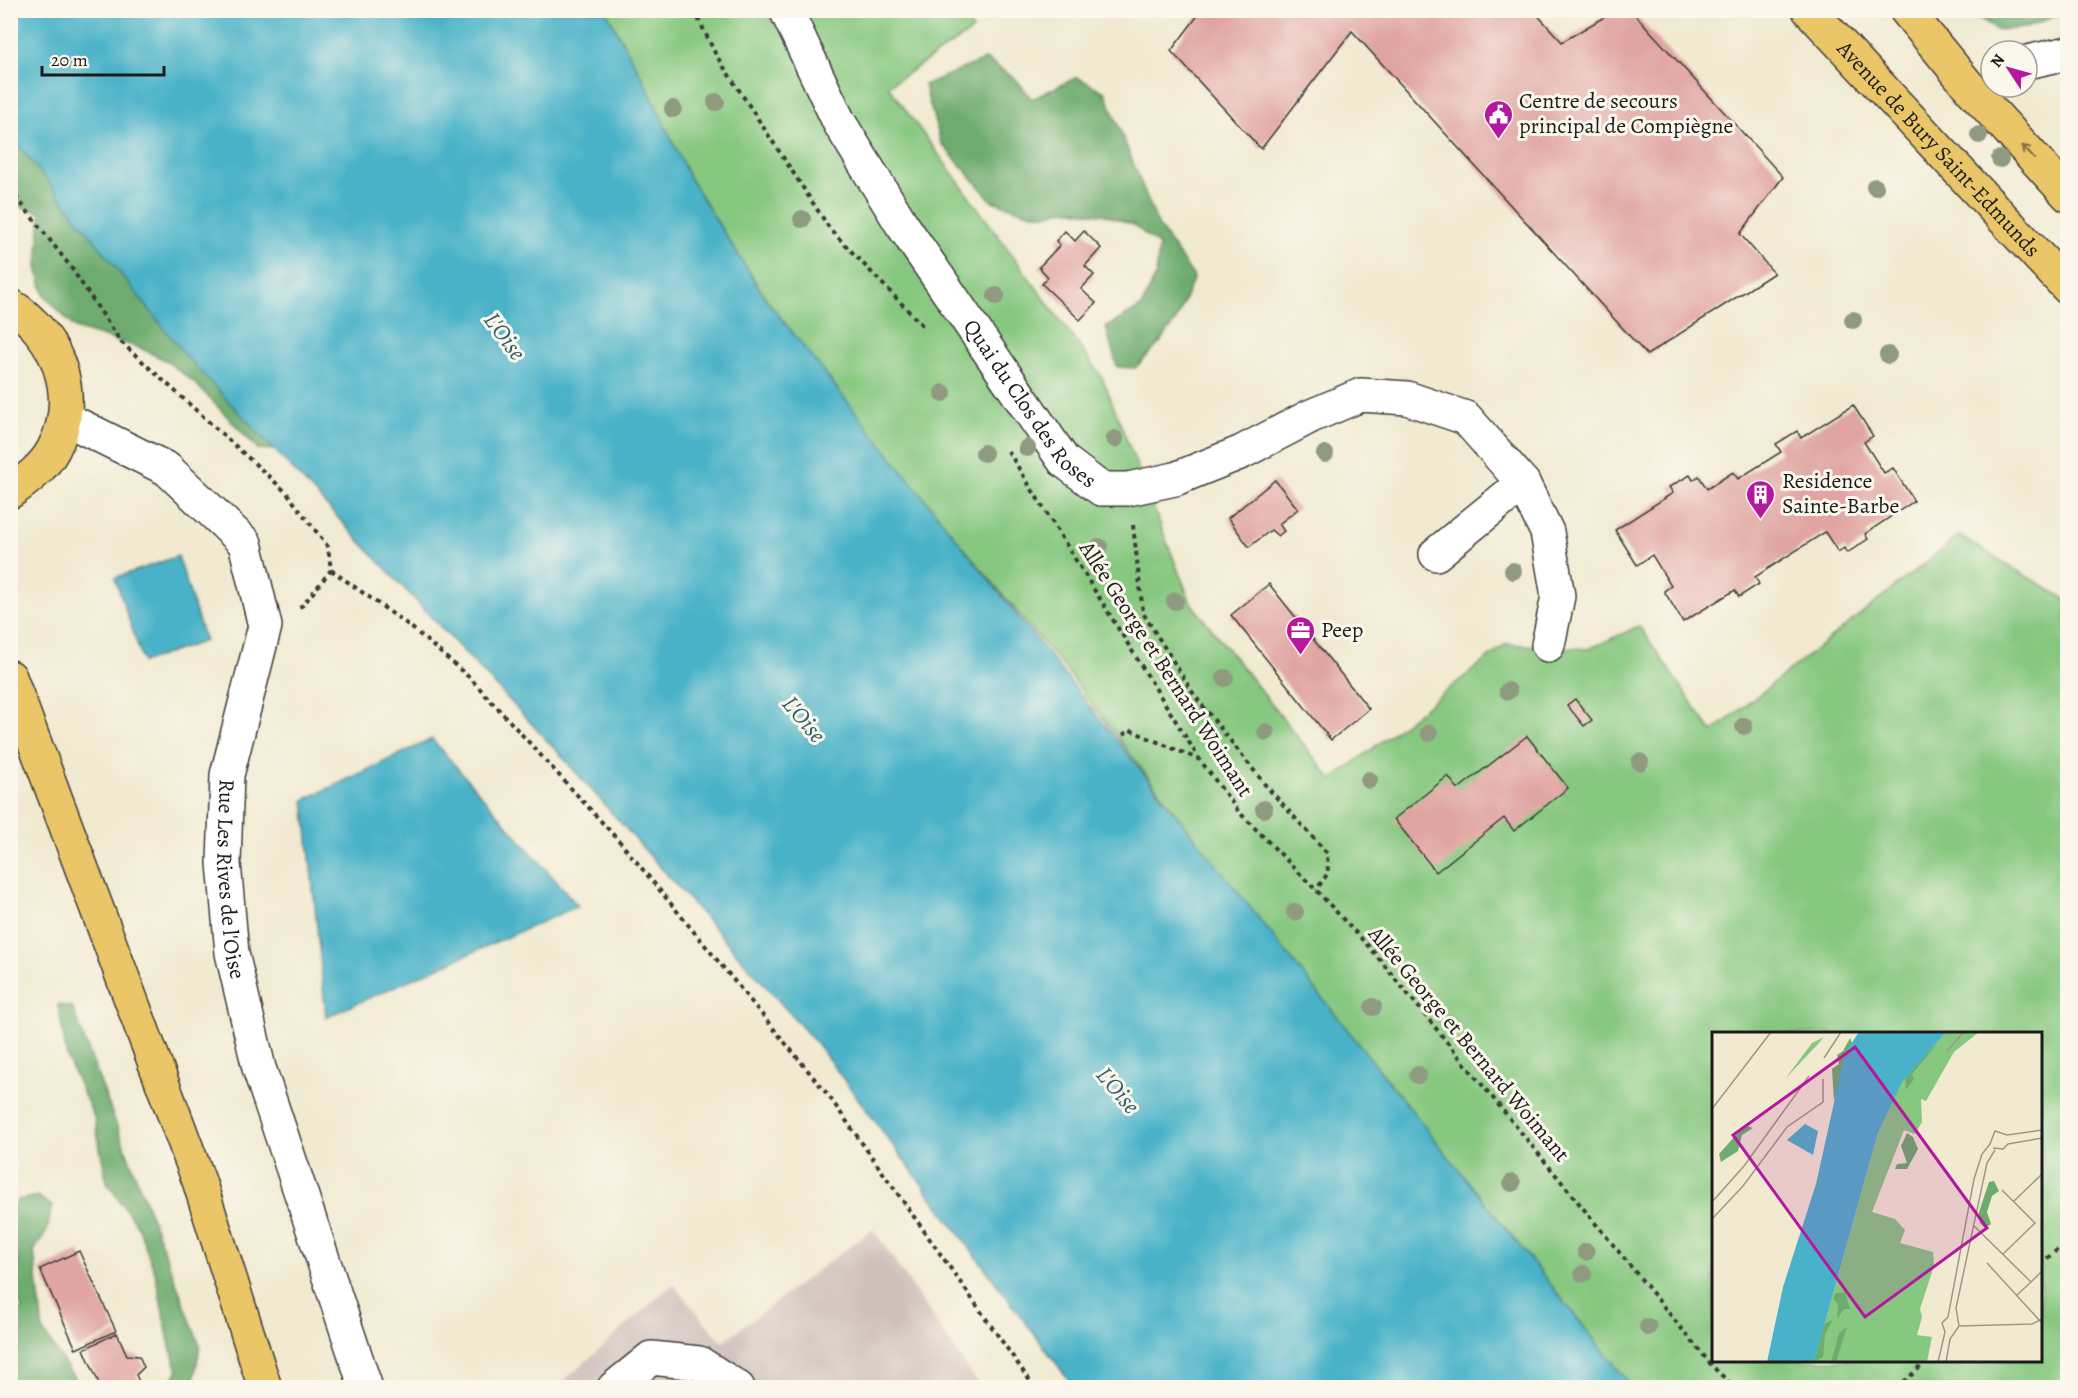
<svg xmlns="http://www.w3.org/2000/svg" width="2078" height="1398" font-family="Alegreya,serif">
  <rect width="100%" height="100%" fill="#fbf7ec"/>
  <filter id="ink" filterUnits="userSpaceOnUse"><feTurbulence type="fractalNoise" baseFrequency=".0167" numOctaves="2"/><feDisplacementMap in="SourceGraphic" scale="12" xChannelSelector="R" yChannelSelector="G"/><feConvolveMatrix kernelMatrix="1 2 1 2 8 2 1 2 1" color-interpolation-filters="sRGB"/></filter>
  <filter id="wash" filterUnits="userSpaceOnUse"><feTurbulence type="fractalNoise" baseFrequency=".008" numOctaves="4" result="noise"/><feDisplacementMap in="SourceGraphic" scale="24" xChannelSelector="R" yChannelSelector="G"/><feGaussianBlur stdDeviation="1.35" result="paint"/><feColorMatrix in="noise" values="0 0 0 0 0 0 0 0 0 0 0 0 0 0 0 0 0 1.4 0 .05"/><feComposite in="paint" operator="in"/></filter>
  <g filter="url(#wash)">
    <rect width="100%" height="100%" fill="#f1ead1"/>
    <!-- industrial -->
    <path fill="#cfc0bb" d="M 873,1229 L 980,1387 L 556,1388 L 673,1284 L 722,1342 Z"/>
    <!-- green -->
    <path fill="#87c880" stroke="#52724e" stroke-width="1.5" fill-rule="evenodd" d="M 606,11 L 961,11 L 973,30 L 888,86 L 1102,377 L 1191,603 L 1332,780 L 1506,644 L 1589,649 L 1639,626 L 1712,732 L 1959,536 L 2067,600 L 2067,1387 L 1632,1387 L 1246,905 L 1066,670 L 947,528 L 768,302 L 690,179 L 646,85 ZM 1714,1034 L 2040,1034 L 2040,1360 L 1714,1360 Z"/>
    <!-- forest -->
    <path fill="#6dac6e" stroke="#446445" stroke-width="1.5" d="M 1971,11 L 2063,11 L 2062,13 L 2026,28 L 1996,30 Z
      M 986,59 L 1016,79 L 1032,99 L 1077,77 L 1105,92 L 1158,225 L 1194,277 L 1177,319 L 1159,344 L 1135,368 L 1117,367 L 1106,327 L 1141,307 L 1156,275 L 1159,246 L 1134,225 L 1106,215 L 1065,209 L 1049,214 L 1032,214 L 992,201 L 941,143 L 924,85 Z
      M 10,115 L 293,451 L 258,449 L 195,383 L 165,360 L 140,348 L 75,328 L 44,295 L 37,267 L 41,213 L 11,204 Z
      M 58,1005 L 72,1007 L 200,1346 L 193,1387 L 168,1387 L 178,1370 L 170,1347 L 155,1273 L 138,1227 L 107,1183 L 94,1117 L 67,1058 Z
      M 38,1196 L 52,1206 L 47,1231 L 34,1251 L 43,1331 L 80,1387 L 11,1387 L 11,1325 L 22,1308 L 10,1285 L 11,1211 L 18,1200 Z"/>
    <!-- water -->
    <path fill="#4ab2c8" stroke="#336772" stroke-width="1.5" d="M 11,10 L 606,11 L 646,85 L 690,179 L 768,302 L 1632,1387 L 1074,1387 L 817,1044 L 556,750 L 186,356 L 11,135 Z
      M 178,556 L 205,641 L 143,662 L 115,578 Z
      M 432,739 L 578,906 L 326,1017 L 304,800 Z"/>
    <g id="blocks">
      <!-- building -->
      <path fill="#e0a4a1" d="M 1202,10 L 1533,10 L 1562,42 L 1616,10 L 1631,10 L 1783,177 L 1740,234 L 1774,273 L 1647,355 L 1352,31 L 1261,149 L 1171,51 Z
        M 1065,231 L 1075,241 L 1084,231 L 1101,248 L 1085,266 L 1094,275 L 1081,289 L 1096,303 L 1080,320 L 1042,284 L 1048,277 L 1039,267 L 1060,245 L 1056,241 Z
        M 1853,405 L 1873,436 L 1864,442 L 1884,473 L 1893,468 L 1914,501 L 1865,534 L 1868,539 L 1847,553 L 1844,548 L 1838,552 L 1825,532 L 1755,577 L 1759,584 L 1739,597 L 1735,590 L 1683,622 L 1664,591 L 1671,586 L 1652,555 L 1637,565 L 1615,530 L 1673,493 L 1669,487 L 1690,475 L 1693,480 L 1699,476 L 1707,489 L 1733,472 L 1738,479 L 1781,452 L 1776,444 L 1797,431 L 1801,438 Z
        M 1275,480 L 1298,509 L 1279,524 L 1284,531 L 1278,536 L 1271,530 L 1249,547 L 1228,518 Z
        M 1269,584 L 1369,709 L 1331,740 L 1231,615 Z
        M 1575,699 L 1592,720 L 1584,726 L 1567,705 Z
        M 1527,736 L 1568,788 L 1514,831 L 1504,818 L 1436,872 L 1394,819 L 1448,776 L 1458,789 Z
        M 79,1251 L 116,1331 L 76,1349 L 40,1269 Z
        M 117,1333 L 127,1355 L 139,1356 L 144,1367 L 136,1375 L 142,1388 L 101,1388 L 84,1349 Z"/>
    </g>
  </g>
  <g filter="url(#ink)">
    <use href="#blocks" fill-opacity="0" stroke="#3c3b37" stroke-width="1.5"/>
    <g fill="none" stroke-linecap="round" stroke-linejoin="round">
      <defs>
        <g id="minor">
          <path id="s1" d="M 786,10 L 839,122 L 901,223 L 1064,461 L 1101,489 L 1128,489 L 1175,479 L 1242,452 L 1311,416 L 1361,395 L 1407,398 L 1466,418 L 1523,483 L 1547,532 L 1558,596 L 1548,645"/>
          <path d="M 2027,62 L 2068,53"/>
          <path id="s2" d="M 64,418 L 167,469 L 245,543 L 265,626 L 227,775 L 224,863 L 232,953 L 259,1068 L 366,1388"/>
          <path d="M 1436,554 L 1523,483"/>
          <path d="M 614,1388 L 651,1358 L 699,1363 L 738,1388"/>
        </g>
        <g id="major">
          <path id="s3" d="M 1809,10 L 2068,288"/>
          <path d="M 1906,10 L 1971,89 L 2068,195"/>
          <path d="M 10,305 C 59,335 81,398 53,450 C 43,468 27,480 10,492"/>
          <path d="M 10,677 L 199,1181 L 265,1388"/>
        </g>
      </defs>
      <!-- minor casing -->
      <use href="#minor" stroke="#3c3b37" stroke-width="36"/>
      <!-- major casing -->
      <use href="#major" stroke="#3c3b37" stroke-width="36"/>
      <!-- path -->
      <path stroke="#3c3b37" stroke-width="4" stroke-dasharray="4.5 4.5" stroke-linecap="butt" d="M 694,10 L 716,55 L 830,229 L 923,326
        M 10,189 L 70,266 L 121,342 L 286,492 L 328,547 L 331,570 L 303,605 L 298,608
        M 1008,451 L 1200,760 L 1239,812 L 1316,890 L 1371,949 L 1713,1367 L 1735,1388
        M 1133,525 L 1143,613 L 1195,696 L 1267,787 L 1327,853 L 1328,873 L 1316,890
        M 331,570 L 411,627 L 471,679 L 621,843 L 828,1095 L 1035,1388
        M 1123,735 L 1130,730 L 1200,760
        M 2040,1264 L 2068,1241
        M 1897,1388 L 1928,1360"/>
      <!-- minor -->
      <use href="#minor" stroke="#fff" stroke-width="33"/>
      <!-- major -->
      <use href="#major" stroke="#ebc669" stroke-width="33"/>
    </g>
    <!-- trees -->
    <g fill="#909a81">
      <circle cx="716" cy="102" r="9"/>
      <circle cx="673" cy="109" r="9"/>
      <circle cx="1979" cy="135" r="9"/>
      <circle cx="2000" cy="159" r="9"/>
      <circle cx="1875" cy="187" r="9"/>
      <circle cx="802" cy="219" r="9"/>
      <circle cx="996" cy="296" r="9"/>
      <circle cx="1853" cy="320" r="9"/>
      <circle cx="1888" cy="355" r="9"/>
      <circle cx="943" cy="393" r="9"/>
      <circle cx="1115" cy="439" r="9"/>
      <circle cx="1027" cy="448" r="9"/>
      <circle cx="984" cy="453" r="9"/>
      <circle cx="1325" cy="454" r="9"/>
      <circle cx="1099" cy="547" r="9"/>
      <circle cx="1513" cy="571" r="9"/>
      <circle cx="1175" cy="601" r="9"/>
      <circle cx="1225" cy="678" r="9"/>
      <circle cx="1508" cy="691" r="9"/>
      <circle cx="1744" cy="726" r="9"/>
      <circle cx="1266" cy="732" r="9"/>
      <circle cx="1429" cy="733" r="9"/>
      <circle cx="1640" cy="762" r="9"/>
      <circle cx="1369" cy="780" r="9"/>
      <circle cx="1264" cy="809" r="9"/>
      <circle cx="1295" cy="912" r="9"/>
      <circle cx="1373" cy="1007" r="9"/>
      <circle cx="1418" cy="1075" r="9"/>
      <circle cx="1512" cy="1183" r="9"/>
      <circle cx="1586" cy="1252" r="9"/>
      <circle cx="1583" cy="1274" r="9"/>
      <circle cx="1648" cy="1327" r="9"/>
    </g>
    <!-- one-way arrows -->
    <defs><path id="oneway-shaft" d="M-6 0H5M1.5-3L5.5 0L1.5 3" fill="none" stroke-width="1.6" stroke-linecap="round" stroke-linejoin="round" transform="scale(1.5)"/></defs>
    <use stroke="#847142" href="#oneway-shaft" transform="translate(2028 152) rotate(-132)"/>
  </g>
  <!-- icons -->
  <defs>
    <symbol id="civic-pin" viewBox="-11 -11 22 30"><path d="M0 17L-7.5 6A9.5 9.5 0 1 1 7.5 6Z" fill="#b5179e" stroke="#fbf7ec"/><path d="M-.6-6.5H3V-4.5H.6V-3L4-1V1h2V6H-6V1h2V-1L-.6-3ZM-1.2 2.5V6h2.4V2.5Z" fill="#fff"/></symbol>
    <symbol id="building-pin" viewBox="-11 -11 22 30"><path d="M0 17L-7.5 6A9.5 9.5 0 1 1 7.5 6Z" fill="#b5179e" stroke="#fbf7ec"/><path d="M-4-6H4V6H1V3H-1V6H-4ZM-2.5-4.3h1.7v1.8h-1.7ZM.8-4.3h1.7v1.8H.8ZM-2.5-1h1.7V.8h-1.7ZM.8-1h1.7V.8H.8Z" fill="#fff"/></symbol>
    <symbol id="office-pin" viewBox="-11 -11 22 30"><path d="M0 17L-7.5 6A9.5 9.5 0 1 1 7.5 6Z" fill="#b5179e" stroke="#fbf7ec"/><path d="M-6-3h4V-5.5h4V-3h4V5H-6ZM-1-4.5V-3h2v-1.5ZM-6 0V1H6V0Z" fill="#fff"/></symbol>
  </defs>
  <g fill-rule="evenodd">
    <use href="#civic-pin" x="1482" y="98" width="33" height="45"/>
    <use href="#building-pin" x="1744" y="478" width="33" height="45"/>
    <use href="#office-pin" x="1284" y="614" width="33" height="45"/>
  </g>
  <g text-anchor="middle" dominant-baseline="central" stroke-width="6" stroke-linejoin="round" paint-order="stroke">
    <!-- poi labels -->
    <g font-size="22" fill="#1c1c1c" stroke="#fbf7ec" text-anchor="start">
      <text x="1519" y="101">Centre de secours<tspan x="1519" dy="25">principal de Compiègne</tspan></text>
      <text x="1782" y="481">Residence<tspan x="1782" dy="25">Sainte-Barbe</tspan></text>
      <text x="1321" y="630">Peep</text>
    </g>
    <!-- street labels -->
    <g font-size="22" fill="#1c1c1c" stroke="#fbf7ec">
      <text stroke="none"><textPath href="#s3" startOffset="190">Avenue de Bury Saint-Edmunds</textPath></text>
      <text stroke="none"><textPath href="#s1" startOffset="465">Quai du Clos des Roses</textPath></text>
      <text transform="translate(1166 669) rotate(57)">Allée George et Bernard Woimant</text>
      <text stroke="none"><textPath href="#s2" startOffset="566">Rue Les Rives de l'Oise</textPath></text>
      <text transform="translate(1469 1044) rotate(50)">Allée George et Bernard Woimant</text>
    </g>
    <!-- water labels -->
    <g font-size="24" font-style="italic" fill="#316069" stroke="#fbf7ec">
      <text transform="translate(505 336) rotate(54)">L'Oise</text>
      <text transform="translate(804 719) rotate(50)">L'Oise</text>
      <text transform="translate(1118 1090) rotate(50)">L'Oise</text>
    </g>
  </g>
  <!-- overview -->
  <g transform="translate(1712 1032)">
    <rect width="330" height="330" fill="#f1ead1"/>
    <path d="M 234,0 L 267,0 L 242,20 L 214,69 L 209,67 L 210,90 L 203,102 L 192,98 L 160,180 L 183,187 L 193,198 L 188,211 L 221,220 L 222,234 L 208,277 L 210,285 L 205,303 L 220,305 L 215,330 L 102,330 L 166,101 L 189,50 ZM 112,5 L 105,13 L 73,47 L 100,11 Z" fill="#87c880"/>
    <path d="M 138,6 L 140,11 L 122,69 L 120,37 L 127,32 L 125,23 L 131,19 ZM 226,11 L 200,42 L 202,47 L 194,58 L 193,43 ZM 33,93 L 41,96 L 30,103 L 26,119 L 9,130 L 7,122 ZM 195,101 L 201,105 L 206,117 L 195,137 L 183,137 L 185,132 L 195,131 L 189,114 ZM 282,149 L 287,159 L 280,164 L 275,180 L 279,192 L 273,196 L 268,191 L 267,180 L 277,150 ZM 133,260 L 138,277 L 132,277 L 125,287 L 126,273 L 121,266 L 124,261 ZM 121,288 L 113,302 L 111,325 L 102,330 L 112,292 ZM 135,295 L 124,330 L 119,330 L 127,301 Z" fill="#6dac6e"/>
    <path d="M 147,0 L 234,0 L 190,50 L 166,101 L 102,330 L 55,330 L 71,255 L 104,152 L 133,21 ZM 93,92 L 106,99 L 101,123 L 75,108 Z" fill="#4ab2c8"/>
    <path fill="none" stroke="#9c9889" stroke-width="1.5" d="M 235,19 L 252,0M 112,26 L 129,0M 0,77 L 59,0M 278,112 L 283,99 L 295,103 L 330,98M 281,116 L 291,117 L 296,112 L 330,106M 290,158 L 323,191 L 291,222M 302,169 L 330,142M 0,170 L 32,134 L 97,44M 0,187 L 31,154 L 75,95 L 111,70 L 111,47M 261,193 L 319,250 L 330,239M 275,231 L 329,290M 305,263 L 319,250M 247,294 L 320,292 L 330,287M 226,330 L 233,300 L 230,291 L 236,285 L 262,147 L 270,122 L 278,112M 234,330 L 238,307 L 247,294 L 244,276 L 275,131 L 283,118"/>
    <path fill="#b5179e" fill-opacity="0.15" stroke="#b5179e" stroke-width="3" d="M 143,15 L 275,196 L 153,285 L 21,103 Z"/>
    <rect width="330" height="330" fill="none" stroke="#1c1c1c" stroke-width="3"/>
  </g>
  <!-- margin -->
  <rect width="2078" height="1398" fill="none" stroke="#fbf7ec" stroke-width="36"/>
  <!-- north arrow -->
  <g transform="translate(2009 69) rotate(306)"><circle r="28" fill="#fbf7ec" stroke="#a29f99" stroke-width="1.5"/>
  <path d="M0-4.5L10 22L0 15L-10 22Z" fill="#b5179e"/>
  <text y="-9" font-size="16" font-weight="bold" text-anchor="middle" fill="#1c1c1c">N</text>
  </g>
  <!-- scale -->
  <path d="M42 66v9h122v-9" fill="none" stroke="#1c1c1c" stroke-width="3"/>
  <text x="51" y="66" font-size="18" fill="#1c1c1c" stroke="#fbf7ec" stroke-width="4.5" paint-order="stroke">20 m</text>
</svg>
